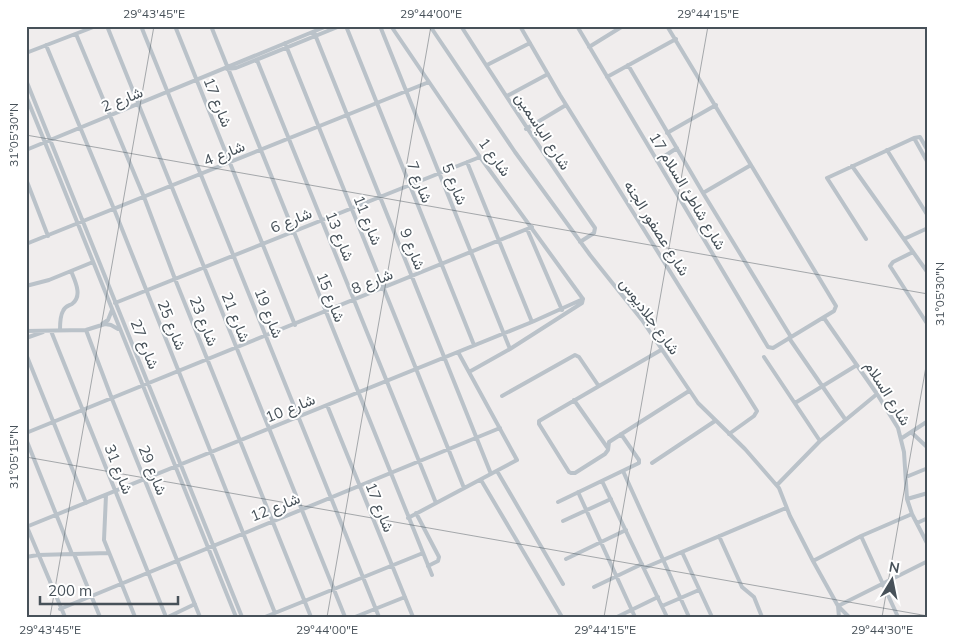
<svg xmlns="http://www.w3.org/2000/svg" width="954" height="643" font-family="Mulish,Vazirmatn,sans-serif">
  <rect width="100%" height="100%" fill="#f0eded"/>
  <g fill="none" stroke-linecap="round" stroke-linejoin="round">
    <!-- street -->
    <path stroke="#bac2c9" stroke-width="4" d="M 107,26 L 345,617
      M 141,26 L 379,617
      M 175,26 L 295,325
      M 211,26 L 432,575
      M 346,26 L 474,345
      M 380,26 L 510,349
      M 391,26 L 480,157 L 583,299
      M 430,26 L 515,152 L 590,255 L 642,320 L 698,403 L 745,449 L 779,488 L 790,516 L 813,561 L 838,606 L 849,617
      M 461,26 C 505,95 549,162 595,228 L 594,233 L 580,242
      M 520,26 L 560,95 L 757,411 L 754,416 L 729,434
      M 577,26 L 768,347 L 773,348 L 834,311 L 836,306 L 667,26
      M 314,32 L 491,474
      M 76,34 L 144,197 L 175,279 L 311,617
      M 285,43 L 464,488
      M 46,45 L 114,209 L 275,613
      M 589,47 L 623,26
      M 26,53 L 96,26
      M 257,60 L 436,503
      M 487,65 L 530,43
      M 628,65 L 703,193 L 791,337
      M 227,69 L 236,68 L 340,26
      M 607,77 L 676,39
      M 26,80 L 242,617
      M 26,96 C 97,269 165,443 236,617
      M 507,96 L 548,74
      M 526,129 L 566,105
      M 667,133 L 716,105
      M 914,138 L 928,163
      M 26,150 L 327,26
      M 887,150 L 928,216
      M 657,161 L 677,148
      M 467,162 L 532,322
      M 852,166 L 928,273
      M 26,179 L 48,236
      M 703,193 L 751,165
      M 527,229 L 562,310
      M 866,239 L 827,178 L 914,138 L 920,137 L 928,151
      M 904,239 L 928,228
      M 26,244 L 429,82
      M 913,252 L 893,262 L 890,266 L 928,325
      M 26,286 L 49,280 L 93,262
      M 115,303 L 480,157
      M 824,318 L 877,394 L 898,428 L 904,452 L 907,499 L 912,514 L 928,545
      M 102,324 L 108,320 L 112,310
      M 60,330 C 60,324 60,316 63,311 C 65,306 68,306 72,304 C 83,296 75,281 71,271
      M 86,330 L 112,399 L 200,617
      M 26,331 L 86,330 L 105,324 L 111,325 L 118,329
      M 51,331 L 166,617
      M 26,338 L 43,332
      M 789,338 L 845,419
      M 661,350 L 539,421 L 539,424 L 569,472 L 571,473 L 575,473 L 605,454 L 608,450 L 609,442 L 689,391
      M 26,354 L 86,503
      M 764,357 L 820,441
      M 469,372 L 510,349 L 582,303 L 583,299
      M 502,396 L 575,355 L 579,357 L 598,385
      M 574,400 L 607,447
      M 795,403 L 857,365
      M 327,405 L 413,617
      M 911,432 L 928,448
      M 26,433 L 532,227
      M 902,438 L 928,421
      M 26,439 L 72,554
      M 652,463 L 715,421
      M 497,471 L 563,584
      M 623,471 L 689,617
      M 906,477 L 928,468
      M 481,480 L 562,617
      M 602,481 L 667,617
      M 777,485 L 820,441 L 877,394
      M 578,492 L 635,617
      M 106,495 L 104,540 L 135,617
      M 907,499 L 928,493
      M 558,502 L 639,463 L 639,460 L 621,434
      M 416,513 L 439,557 L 438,561 L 428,566
      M 408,518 L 517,460 L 458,352
      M 563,521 L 611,499
      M 917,523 L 928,518
      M 26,527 L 532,322 L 583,299
      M 27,527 L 65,617
      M 719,536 L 742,587 L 754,597 L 762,617
      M 861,536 L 898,617
      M 682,552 L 712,617
      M 74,554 L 100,617
      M 26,557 L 38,555 L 109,553
      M 566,559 L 626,530
      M 813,561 L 861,536 L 912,514
      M 644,568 L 786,508
      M 594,587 L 642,564
      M 662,606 L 699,590
      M 60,609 L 500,428
      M 168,617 L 195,604
      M 265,617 L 423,553
      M 355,617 L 405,597
      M 617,617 L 658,597
      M 839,617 L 838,606 L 928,561"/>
  </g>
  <!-- ticks -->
  <path fill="none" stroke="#475159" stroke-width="1" stroke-opacity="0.45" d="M 26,135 L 928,294M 26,457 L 928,616M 50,617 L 154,26M 327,617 L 431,26M 604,617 L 708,26M 882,617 L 928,355"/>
  <g text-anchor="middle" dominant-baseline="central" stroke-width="4" stroke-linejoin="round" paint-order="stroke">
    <!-- street labels -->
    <g font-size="15" fill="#475159" stroke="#fff">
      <text transform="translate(122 99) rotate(-22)">شارع 2</text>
      <text transform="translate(218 102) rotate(68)">شارع 17</text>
      <text transform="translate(543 131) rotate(57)">شارع الياسمين</text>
      <text transform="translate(224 153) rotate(-22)">شارع 4</text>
      <text transform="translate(495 157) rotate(54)">شارع 1</text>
      <text transform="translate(420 182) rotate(68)">شارع 7</text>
      <text transform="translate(455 184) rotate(68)">شارع 5</text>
      <text transform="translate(688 191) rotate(59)">شارع شاطئ السلام 17</text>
      <text transform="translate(291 220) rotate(-22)">شارع 6</text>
      <text transform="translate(368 220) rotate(68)">شارع 11</text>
      <text transform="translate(657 228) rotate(58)">شارع عصفور الجنه</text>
      <text transform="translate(340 236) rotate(68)">شارع 13</text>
      <text transform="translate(413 249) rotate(68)">شارع 9</text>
      <text transform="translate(372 281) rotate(-22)">شارع 8</text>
      <text transform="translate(331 297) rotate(68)">شارع 15</text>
      <text transform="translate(269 313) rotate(68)">شارع 19</text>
      <text transform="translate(650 316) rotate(54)">شارع جلاديوس</text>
      <text transform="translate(236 317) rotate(68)">شارع 21</text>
      <text transform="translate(204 321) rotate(68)">شارع 23</text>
      <text transform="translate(172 325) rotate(68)">شارع 25</text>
      <text transform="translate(145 344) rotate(68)">شارع 27</text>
      <text transform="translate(888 393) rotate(58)">شارع السلام</text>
      <text transform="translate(290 408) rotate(-22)">شارع 10</text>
      <text transform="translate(119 469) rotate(68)">شارع 31</text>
      <text transform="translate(153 470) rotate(68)">شارع 29</text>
      <text transform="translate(275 507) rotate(-22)">شارع 12</text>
      <text transform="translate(380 507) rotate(68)">شارع 17</text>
    </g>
  </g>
  <!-- border -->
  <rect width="954" height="643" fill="none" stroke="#ffffff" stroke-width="55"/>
  <!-- north arrow -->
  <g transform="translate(892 580) rotate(10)" stroke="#ffffff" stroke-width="4" paint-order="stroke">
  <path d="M0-4L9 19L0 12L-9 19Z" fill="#475159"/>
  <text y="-8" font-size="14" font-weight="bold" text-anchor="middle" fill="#475159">N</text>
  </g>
  <!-- scale -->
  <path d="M40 596v8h138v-8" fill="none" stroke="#475159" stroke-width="2.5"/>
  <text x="48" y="596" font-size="15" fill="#475159" stroke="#ffffff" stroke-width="4" paint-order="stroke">200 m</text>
  <rect x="28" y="28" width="898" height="588" fill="none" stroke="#475159" stroke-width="2"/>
  <g font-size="12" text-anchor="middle" fill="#475159">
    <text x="154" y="18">29°43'45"E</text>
    <text x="431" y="18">29°44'00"E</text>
    <text x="708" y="18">29°44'15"E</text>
    <text transform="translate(14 135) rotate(-90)" y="4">31°05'30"N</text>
    <text transform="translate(940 294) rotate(-90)" y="4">31°05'30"N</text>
    <text transform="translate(14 457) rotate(-90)" y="4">31°05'15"N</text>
    <text x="50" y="634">29°43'45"E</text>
    <text x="327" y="634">29°44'00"E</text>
    <text x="605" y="634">29°44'15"E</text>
    <text x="882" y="634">29°44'30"E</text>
  </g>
</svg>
